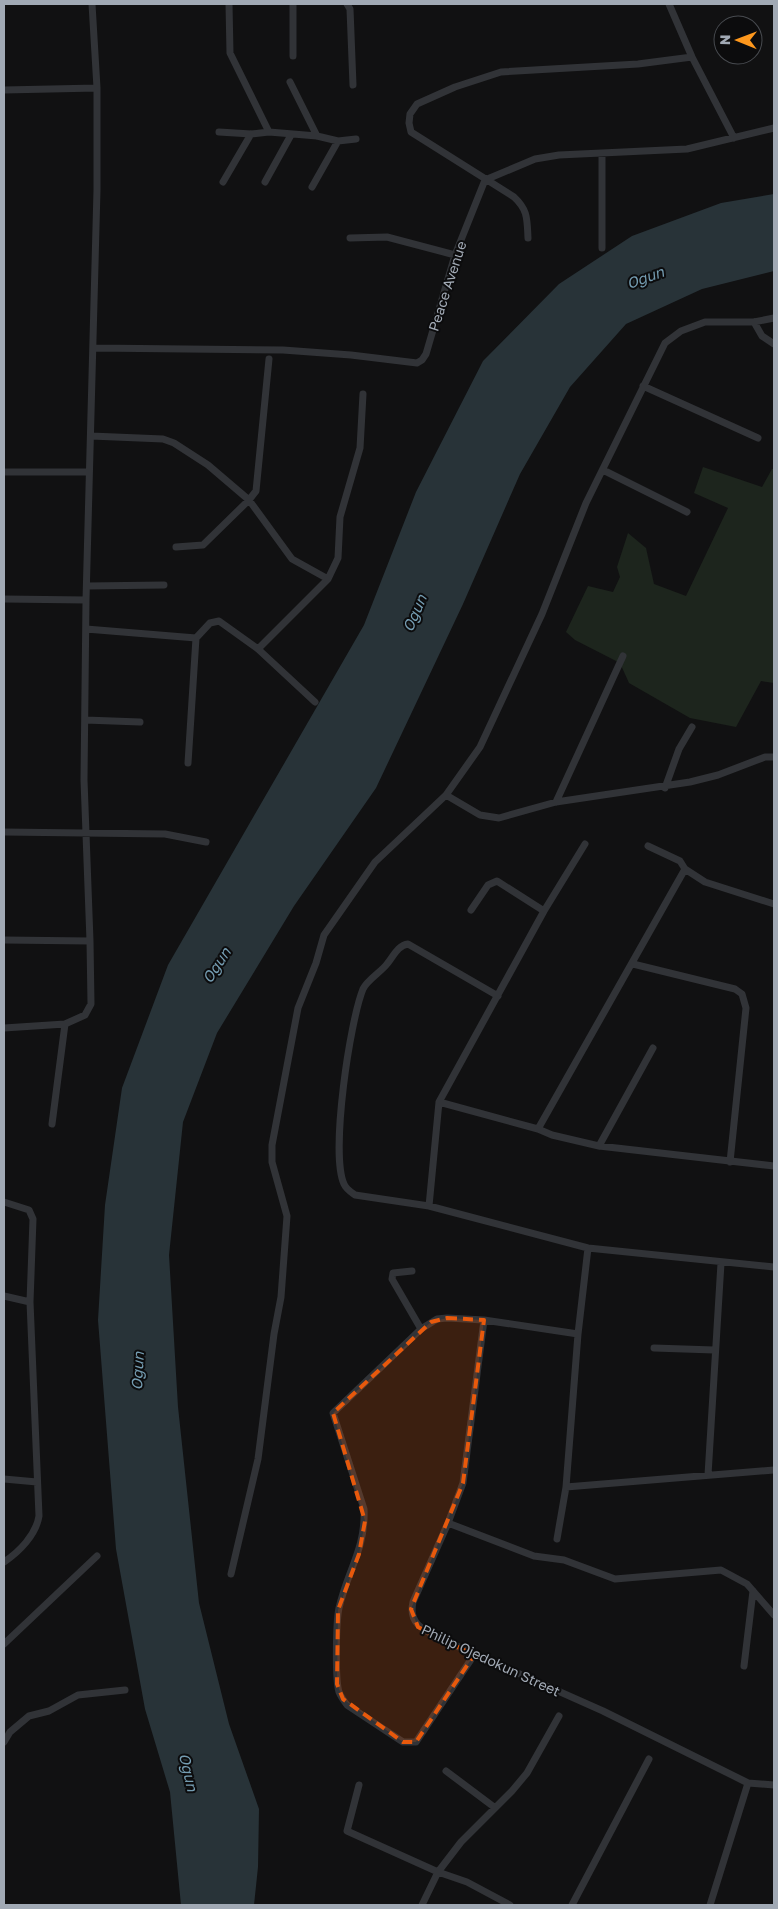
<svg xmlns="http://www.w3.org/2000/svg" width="778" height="1909" font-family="'Golos Text',sans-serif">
  <rect width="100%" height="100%" fill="#111112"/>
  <!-- green -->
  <path fill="#1d251d" d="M 703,467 L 762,487 L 772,469 L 774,469 L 774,683 L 761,681 L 736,727 L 690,718 L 629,683 L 620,663 L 575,640 L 566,632 L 588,586 L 613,592 L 620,577 L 617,567 L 628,533 L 646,548 L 654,584 L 686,596 L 728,508 L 694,493 Z"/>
  <!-- water -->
  <path fill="#283338" d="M 774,194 L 774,271 L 702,289 L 626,324 L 570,387 L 520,474 L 463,604 L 376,788 L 294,906 L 217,1033 L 183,1122 L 169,1255 L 178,1407 L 199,1603 L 229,1724 L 259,1809 L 258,1867 L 254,1905 L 181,1905 L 170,1792 L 145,1709 L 116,1549 L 98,1320 L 105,1205 L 122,1088 L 168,965 L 364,625 L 416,492 L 483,361 L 559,284 L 632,236 L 721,203 Z"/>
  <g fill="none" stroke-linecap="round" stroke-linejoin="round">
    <!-- minor -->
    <path stroke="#313337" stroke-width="7" d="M 229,4 L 230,53 L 269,132
      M 347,4 L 350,9 L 353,85
      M 669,4 L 692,57 L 734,138
      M 293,56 L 293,4
      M 290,82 L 317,136
      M 4,90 L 97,88
      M 219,132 L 251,134 L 269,132 L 317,136 L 338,141 L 356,139
      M 602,153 L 602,248
      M 223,182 L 251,134
      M 265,182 L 291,135
      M 312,187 L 338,141
      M 350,238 L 387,237 L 455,255
      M 528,238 C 527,219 528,210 514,197 L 411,132 L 409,123 L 410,114 L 417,104 L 455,87 L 501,72 L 638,64 L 692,57
      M 754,322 L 762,336 L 774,344
      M 93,348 L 283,350 L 351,355 L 417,363 L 422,360 L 426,354 L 455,255 L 485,180 L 535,159 L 559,155 L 687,149 L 774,128
      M 643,386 L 758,438
      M 91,436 L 163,439 L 174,443 L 208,465 L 249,500 L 292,559 L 328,579
      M 603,470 L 687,512
      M 4,472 L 89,472
      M 176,547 L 203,545 L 249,500 L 256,491 L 269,359
      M 87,586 L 164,585
      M 4,599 L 86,600
      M 86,629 L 196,638 L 210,623 L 219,621 L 258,649 L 315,702
      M 258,649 L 328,579 L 338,558 L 340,517 L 360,448 L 363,394
      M 85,720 L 140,722
      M 188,763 L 196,638
      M 665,788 L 679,749 L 692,727
      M 446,795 L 480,815 L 499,818 L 556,802 L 690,782 L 718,775 L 765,757 L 774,757
      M 556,802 L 623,656
      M 4,832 L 165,834 L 206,842
      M 648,846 L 680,861 L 685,869 L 705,882 L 774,904
      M 471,910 L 488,885 L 497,881 L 544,911
      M 4,940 L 90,941 L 84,780 L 86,600 L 97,190 L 97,88 L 92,4
      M 633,964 L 735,989 L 742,994 L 746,1008 L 730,1162
      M 498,996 L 408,944 C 398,945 393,957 387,964 C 381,972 367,980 363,989 C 350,1021 330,1153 344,1184 C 346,1189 351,1192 355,1195 L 429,1206 L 588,1248 L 774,1267
      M 4,1028 L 65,1024 L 85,1015 L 91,1004 L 90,941
      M 439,1102 L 538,1129 L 552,1135 L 599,1146 L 774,1166
      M 52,1124 L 65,1024
      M 538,1129 L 685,869
      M 599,1146 L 653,1048
      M 4,1202 L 29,1210 L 33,1219 L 30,1302 L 39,1516 C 36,1535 19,1552 4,1562
      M 429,1206 L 439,1102 L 544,911 L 585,844
      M 412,1271 L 393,1273 L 392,1279 L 421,1329
      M 4,1296 L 30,1302
      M 484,1320 L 463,1483 L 448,1523 L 413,1602 C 408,1624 424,1630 441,1639 L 603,1711 L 748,1783 L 774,1785
      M 654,1348 L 714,1350
      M 708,1475 L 721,1263
      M 4,1479 L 37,1482
      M 566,1487 L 774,1470
      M 448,1523 L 534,1556 L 564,1560 L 615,1579 L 721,1570 L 747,1584 L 774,1615
      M 557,1539 L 566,1487 L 578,1334 L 588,1248
      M 231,1574 L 258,1459 L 274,1334 L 281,1297 L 287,1216 L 272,1162 L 272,1145 L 298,1008 L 316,963 L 324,935 L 375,862 L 446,795 L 480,747 L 542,614 L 586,503 L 665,343 L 681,331 L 705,322 L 754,322 L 774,318
      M 4,1644 L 97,1556
      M 474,1655 L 416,1742 L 403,1742 L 347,1705 C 344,1701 341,1697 339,1692 C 335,1679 336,1622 339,1608 C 347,1572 366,1548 364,1509 L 333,1413 L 421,1329 L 437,1319 L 447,1318 L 484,1320 L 578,1334
      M 744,1666 L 753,1591
      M 4,1742 L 10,1732 L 29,1716 L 49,1711 L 78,1695 L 125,1690
      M 446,1771 L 494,1807
      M 359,1785 L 347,1831 L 438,1872 L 467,1882 L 510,1905
      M 422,1905 L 438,1872 L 461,1842 L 512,1791 L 527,1773 L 559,1716
      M 572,1905 L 649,1759
      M 710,1905 L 748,1783"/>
  </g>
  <!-- marked area -->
  <path fill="#e8590c" fill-opacity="0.2" stroke="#e8590c" stroke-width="4" stroke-dasharray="10 6" stroke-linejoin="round" d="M 447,1318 L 484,1320 L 463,1483 L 411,1609 L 418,1627 L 474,1655 L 416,1742 L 403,1742 L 343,1699 L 337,1684 L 338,1610 L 359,1554 L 365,1521 L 333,1413 L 431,1322 Z"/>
  <g text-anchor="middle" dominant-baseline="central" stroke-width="4" stroke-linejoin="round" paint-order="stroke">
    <!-- street labels -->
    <g font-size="14" fill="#a1a9b4" stroke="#0c0c0d">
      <text transform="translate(447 286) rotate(-72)">Peace Avenue</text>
      <text transform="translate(491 1660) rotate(25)">Philip Ojedokun Street</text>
    </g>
    <!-- water labels -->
    <g font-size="15" font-style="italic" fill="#759db2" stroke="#0c0c0d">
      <text transform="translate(645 277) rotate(-20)">Ogun</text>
      <text transform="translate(414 613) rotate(-67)">Ogun</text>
      <text transform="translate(216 965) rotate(-57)">Ogun</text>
      <text transform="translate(137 1371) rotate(-87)">Ogun</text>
      <text transform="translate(189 1772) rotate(77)">Ogun</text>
    </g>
  </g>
  <!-- border -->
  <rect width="778" height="1909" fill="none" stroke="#a1a9b4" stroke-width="10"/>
  <!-- north arrow -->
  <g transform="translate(738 40) rotate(271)"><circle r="24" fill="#0c0c0d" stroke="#484b50"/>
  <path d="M0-4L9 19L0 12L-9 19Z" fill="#fe981d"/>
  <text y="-8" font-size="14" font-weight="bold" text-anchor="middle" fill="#a1a9b4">N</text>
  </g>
</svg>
